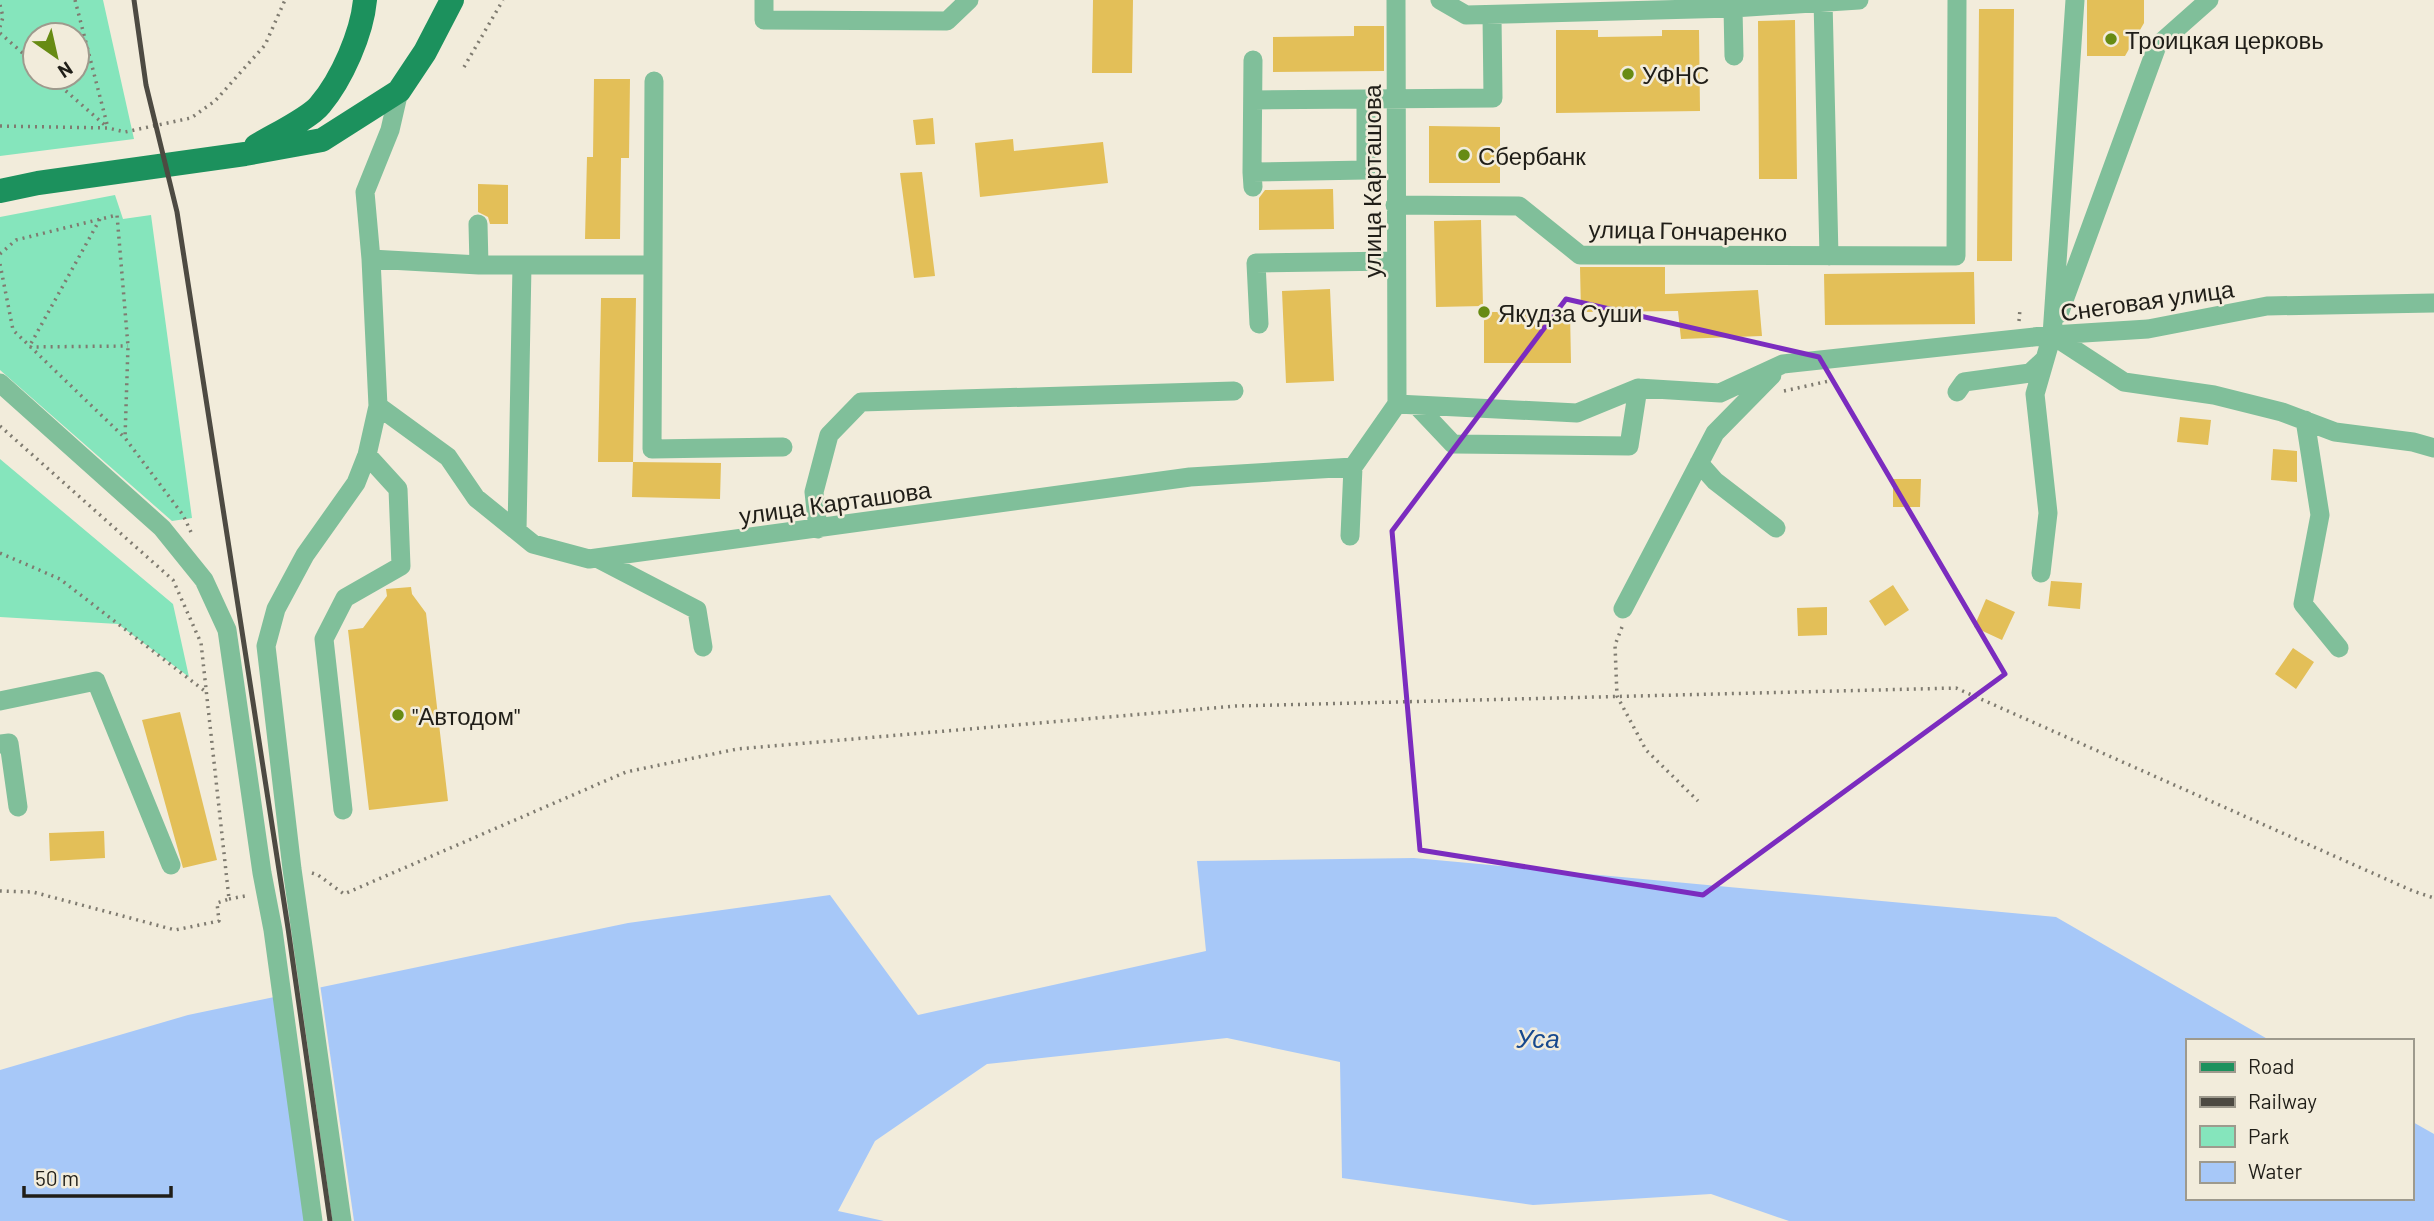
<svg xmlns="http://www.w3.org/2000/svg" width="2434" height="1221" font-family="Barlow,sans-serif">
  <rect width="100%" height="100%" fill="#f2ecdb"/>
  <!-- green -->
  <path fill="#85e5bc" fill-rule="evenodd" d="M 0,0 L 103,0 L 134,139 L 0,156 ZM 35,35 L 77,35 L 77,77 L 35,77 Z
    M 115,195 L 123,219 L 151,215 L 192,518 L 172,521 L 0,370 L 0,217 Z
    M 0,459 L 173,604 L 189,677 L 118,624 L 0,617 Z"/>
  <!-- water -->
  <path fill="#a7c8f8" d="M 1414,858 L 2056,917 L 2271,1041 L 2187,1041 L 2187,1198 L 2411,1198 L 2411,1121 L 2434,1134 L 2434,1221 L 1789,1221 L 1711,1194 L 1533,1205 L 1342,1178 L 1340,1062 L 1227,1038 L 987,1064 L 875,1141 L 838,1211 L 884,1221 L 0,1221 L 0,1070 L 188,1015 L 628,923 L 830,895 L 918,1015 L 1206,951 L 1197,861 Z"/>
  <!-- pier -->
  <path fill="#f2ecdb" d="M 320,984 L 354,1221 L 305,1221 L 273,994 Z"/>
  <!-- building -->
  <path fill="#e3bf58" d="M 1093,0 L 1133,0 L 1132,73 L 1092,73 Z
    M 2087,0 L 2144,0 L 2144,23 L 2125,56 L 2087,56 Z
    M 1979,9 L 2014,9 L 2012,261 L 1977,261 Z
    M 1795,20 L 1797,179 L 1759,179 L 1758,21 Z
    M 1354,26 L 1384,26 L 1384,71 L 1273,72 L 1273,37 L 1354,36 Z
    M 1556,30 L 1598,30 L 1598,37 L 1662,36 L 1662,30 L 1699,30 L 1700,111 L 1556,113 Z
    M 594,79 L 630,79 L 629,158 L 621,158 L 620,239 L 585,239 L 587,157 L 593,157 Z
    M 933,118 L 935,144 L 916,145 L 913,120 Z
    M 1429,126 L 1500,127 L 1500,183 L 1429,183 Z
    M 1013,139 L 1014,151 L 1103,142 L 1108,183 L 980,197 L 975,143 Z
    M 922,172 L 935,276 L 914,278 L 900,173 Z
    M 478,184 L 508,185 L 508,224 L 490,224 L 488,217 L 478,212 Z
    M 1333,189 L 1334,229 L 1259,230 L 1259,198 L 1265,190 Z
    M 1481,220 L 1483,306 L 1436,307 L 1434,221 Z
    M 1580,267 L 1665,267 L 1665,294 L 1758,290 L 1762,336 L 1681,339 L 1678,311 L 1581,312 Z
    M 1974,272 L 1975,324 L 1825,325 L 1824,274 Z
    M 1330,289 L 1334,381 L 1286,383 L 1282,291 Z
    M 601,298 L 636,298 L 633,462 L 598,462 Z
    M 1484,312 L 1570,312 L 1571,363 L 1484,363 Z
    M 2180,417 L 2211,420 L 2208,445 L 2177,442 Z
    M 2273,449 L 2297,451 L 2297,482 L 2271,480 Z
    M 633,462 L 721,463 L 720,499 L 632,497 Z
    M 1893,479 L 1921,479 L 1920,507 L 1893,507 Z
    M 2051,581 L 2082,583 L 2080,609 L 2048,606 Z
    M 1893,585 L 1909,610 L 1885,626 L 1869,601 Z
    M 411,587 L 412,594 L 426,613 L 448,801 L 369,810 L 348,630 L 363,628 L 387,596 L 386,589 Z
    M 1986,599 L 2015,612 L 2002,640 L 1974,627 Z
    M 1827,607 L 1827,635 L 1798,636 L 1797,608 Z
    M 2293,648 L 2314,662 L 2296,689 L 2275,674 Z
    M 180,712 L 217,860 L 183,868 L 142,720 Z
    M 104,831 L 105,858 L 50,861 L 49,833 Z"/>
  <g fill="none" stroke-linecap="round" stroke-linejoin="round">
    <!-- path -->
    <path stroke="#7f7b70" stroke-width="3.5" stroke-dasharray="2 5" stroke-linecap="butt" d="M 75,0 L 108,128
      M 0,5 L 3,17 L 0,27
      M 0,33 L 35,64
      M 464,67 L 503,0
      M 50,77 L 107,127
      M 0,126 L 108,128 L 125,132 L 191,118 L 215,101 L 265,45 L 285,0
      M 100,219 L 29,347 L 128,346
      M 0,254 L 16,240 L 117,215 L 128,346 L 125,438
      M 0,264 L 13,330 L 125,438 L 183,515 L 191,532
      M 2019,321 L 2020,309
      M 1784,391 L 1838,379
      M 0,426 L 173,580 L 201,643 L 229,899 L 217,903 L 219,921 L 175,930 L 33,892 L 0,891
      M 0,553 L 60,579 L 206,692
      M 1622,627 L 1615,645 L 1617,696 L 1646,750 L 1698,801
      M 312,873 L 318,875 L 344,894 L 626,772 L 737,749 L 1236,706 L 1956,688 L 2413,891 L 2434,898
      M 229,899 L 245,896 L 246,893"/>
    <!-- minor -->
    <path stroke="#80bf9a" stroke-width="19" d="M 764,0 L 764,20 L 947,21 L 969,0
      M 1396,0 L 1397,404 L 1577,413 L 1638,388 L 1720,393 L 1783,364 L 2052,335 L 2148,329 L 2267,306 L 2434,303
      M 1440,0 L 1466,15 L 1733,8 L 1859,0
      M 1823,0 L 1829,256
      M 1733,8 L 1734,56
      M 1254,100 L 1366,99
      M 1252,172 L 1253,60
      M 1253,187 L 1252,172 L 1366,170 L 1366,99 L 1493,98 L 1492,15
      M 1395,205 L 1519,206 L 1580,255 L 1956,256 L 1957,0
      M 478,224 L 479,265
      M 371,259 L 479,265 L 653,265 L 652,449 L 783,447
      M 653,265 L 654,81
      M 2059,314 L 2157,46 L 2209,0
      M 1259,324 L 1256,263 L 1396,261
      M 2052,335 L 2124,382 L 2214,395 L 2282,412 L 2335,432 L 2413,442 L 2434,448
      M 0,383 L 162,528 L 204,580 L 227,630 L 262,873 L 273,930 L 313,1221
      M 1957,392 L 1964,382 L 2030,373 L 2045,359
      M 378,406 L 448,457 L 476,498 L 533,544 L 589,559 L 1190,477 L 1353,467
      M 1417,406 L 1453,444 L 1629,446 L 1638,388
      M 2305,420 L 2320,515 L 2303,604 L 2339,648
      M 1699,463 L 1715,481 L 1776,528
      M 818,529 L 814,492 L 829,435 L 861,402 L 1234,391
      M 517,531 L 522,265
      M 1350,536 L 1353,467 L 1397,404
      M 597,558 L 697,610 L 703,647
      M 2041,573 L 2048,513 L 2035,394 L 2052,335 L 2075,0
      M 1623,609 L 1715,433 L 1772,375
      M 0,701 L 96,681 L 171,865
      M 0,744 L 9,743 L 18,807
      M 343,810 L 324,639 L 345,598 L 401,566 L 398,489 L 367,455
      M 342,1221 L 292,869 L 266,646 L 276,609 L 305,555 L 356,483 L 367,455 L 378,406 L 371,259 L 365,192 L 390,130 L 399,91"/>
    <!-- major -->
    <path stroke="#1c915d" stroke-width="24" d="M 256,146 C 272,136 310,118 320,105 C 342,79 362,33 365,0
      M 0,191 L 38,183 L 245,154 L 322,140 L 399,91 L 425,52 L 452,0"/>
    <!-- rail -->
    <path stroke="#4d4a42" stroke-width="5" d="M 134,0 L 146,85 L 177,212 L 288,928 L 330,1221"/>
  </g>
  <!-- marked area -->
  <path fill="none" stroke="#7b2cbf" stroke-width="5" stroke-linejoin="round" d="M 1566,299 L 1819,357 L 2005,674 L 1703,895 L 1420,850 L 1392,531 Z"/>
  <!-- markers -->
  <g fill="#678b13" stroke="#f2ecdb" stroke-width="2.5">
    <circle cx="2111" cy="39" r="7"/>
    <circle cx="1628" cy="74" r="7"/>
    <circle cx="1464" cy="155" r="7"/>
    <circle cx="1484" cy="312" r="7"/>
    <circle cx="398" cy="715" r="7"/>
  </g>
  <g text-anchor="middle" dominant-baseline="central" stroke-width="5" stroke-linejoin="round" paint-order="stroke">
    <!-- poi labels -->
    <g font-size="24" fill="#201e18" stroke="#f2ecdb" text-anchor="start">
      <text x="2125" y="39">Троицкая церковь</text>
      <text x="1642" y="74">УФНС</text>
      <text x="1478" y="155">Сбербанк</text>
      <text x="1498" y="312">Якудза Суши</text>
      <text x="412" y="715">"Автодом"</text>
    </g>
    <!-- street labels -->
    <g font-size="24" fill="#201e18" stroke="#f2ecdb">
      <text transform="translate(1371 181) rotate(-90)">улица Карташова</text>
      <text transform="translate(1688 230) rotate(1)">улица Гончаренко</text>
      <text transform="translate(2147 300) rotate(-8)">Снеговая улица</text>
      <text transform="translate(835 502) rotate(-8)">улица Карташова</text>
    </g>
    <!-- water labels -->
    <g font-size="26" font-style="italic" fill="#17498e" stroke="#f2ecdb">
      <text x="1538" y="1037">Уса</text>
    </g>
  </g>
  <!-- legend -->
  <rect x="2186" y="1039" width="228" height="161" fill="#f2ecdb" stroke="#9e9a8d" stroke-width="2"/>
  <rect x="2200" y="1062" width="35" height="10" fill="#1c915d" stroke="#9e9a8d" stroke-width="2"/>
  <text x="2248" y="1074" font-size="21" fill="#201e18">Road</text>
  <rect x="2200" y="1097" width="35" height="10" fill="#4d4a42" stroke="#9e9a8d" stroke-width="2"/>
  <text x="2248" y="1109" font-size="21" fill="#201e18">Railway</text>
  <rect x="2200" y="1126" width="35" height="21" fill="#85e5bc" stroke="#9e9a8d" stroke-width="2"/>
  <text x="2248" y="1144" font-size="21" fill="#201e18">Park</text>
  <rect x="2200" y="1162" width="35" height="21" fill="#a7c8f8" stroke="#9e9a8d" stroke-width="2"/>
  <text x="2248" y="1179" font-size="21" fill="#201e18">Water</text>
  <!-- north arrow -->
  <g transform="translate(56 56) rotate(146)"><circle r="33" fill="#f2ecdb" stroke="#9e9a8d" stroke-width="2"/>
  <path d="M0-5L12 26L0 18L-12 26Z" fill="#678b13"/>
  <text y="-10" font-size="19" font-weight="bold" text-anchor="middle" fill="#201e18">N</text>
  </g>
  <!-- scale -->
  <path d="M24 1186v10h147v-10" fill="none" stroke="#201e18" stroke-width="3.5"/>
  <text x="35" y="1186" font-size="21" fill="#201e18" stroke="#f2ecdb" stroke-width="5" paint-order="stroke">50 m</text>
</svg>
